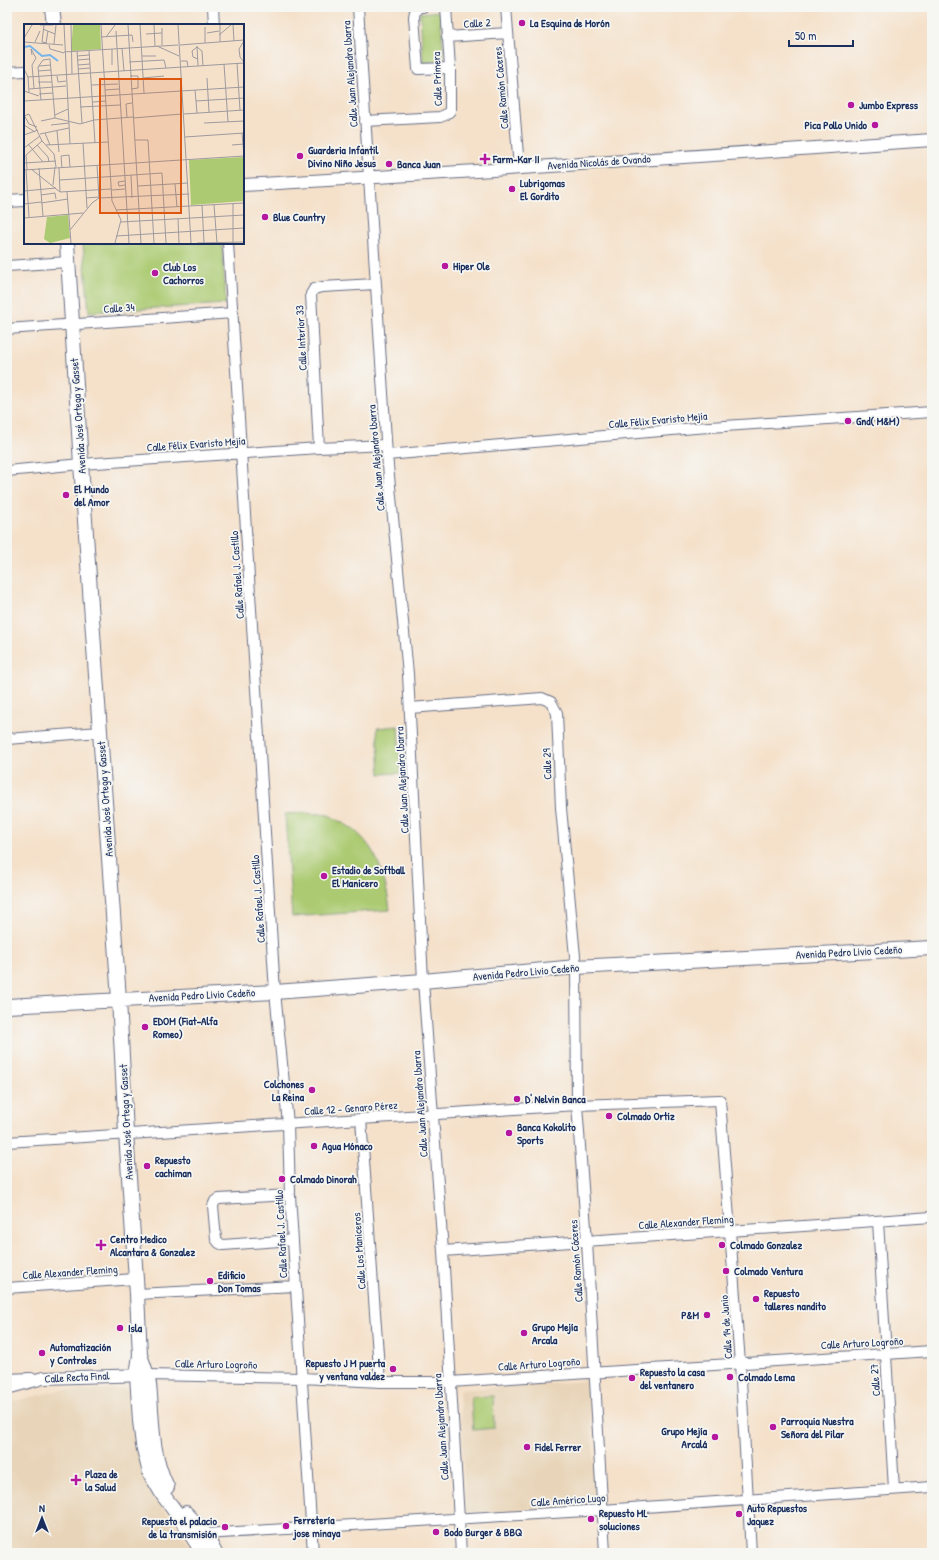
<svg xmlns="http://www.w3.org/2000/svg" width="939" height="1560" font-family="'Patrick Hand',sans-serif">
  <rect width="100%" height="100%" fill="#f6f6f2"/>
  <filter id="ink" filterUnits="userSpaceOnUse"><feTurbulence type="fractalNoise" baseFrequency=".025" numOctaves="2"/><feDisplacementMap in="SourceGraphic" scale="8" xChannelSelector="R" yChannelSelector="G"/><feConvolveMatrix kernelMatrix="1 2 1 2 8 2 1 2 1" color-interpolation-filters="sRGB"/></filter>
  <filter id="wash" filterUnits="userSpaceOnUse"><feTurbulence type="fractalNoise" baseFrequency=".012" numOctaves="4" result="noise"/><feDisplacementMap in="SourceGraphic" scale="16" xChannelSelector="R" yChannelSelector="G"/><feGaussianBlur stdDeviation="0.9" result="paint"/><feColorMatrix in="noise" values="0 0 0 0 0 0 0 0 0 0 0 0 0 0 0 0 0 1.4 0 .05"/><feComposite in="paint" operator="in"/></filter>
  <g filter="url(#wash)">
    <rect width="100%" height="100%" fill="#f5e1ca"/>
    <!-- built -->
    <path fill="#e8d4b8" d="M 588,1381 L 597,1505 L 466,1513 L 459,1390 Z
      M 130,1389 L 135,1398 L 141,1470 L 149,1489 L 195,1553 L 7,1553 L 7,1403 L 60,1390 Z"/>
    <!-- green -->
    <path fill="#abca71" stroke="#637c68" d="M 440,11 L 444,60 L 423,64 L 420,13 Z
      M 83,243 L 222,243 L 226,304 L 89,312 Z
      M 398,726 L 401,773 L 380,774 L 377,728 Z
      M 303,813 C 311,814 320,813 328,815 C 332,816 335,819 339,821 C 375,838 385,873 390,910 L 292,917 L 285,814 Z
      M 493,1396 L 494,1428 L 473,1430 L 471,1397 Z"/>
  </g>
  <g filter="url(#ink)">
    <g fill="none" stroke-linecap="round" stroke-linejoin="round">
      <defs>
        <path id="minor" d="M 213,7 L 214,25
          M 358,7 L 387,455 L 408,674 L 423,981 L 443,1251 L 461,1553
          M 423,7 L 419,7 L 415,11 L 414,17 L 418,69 L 450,68
          M 506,7 L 519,168
          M 447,37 L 508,33
          M 7,72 L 25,71
          M 365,121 L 440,117 L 445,115 L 450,111 L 450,68 L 446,7
          M 228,243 L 275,992 L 288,1124 L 290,1195 L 313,1553
          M 7,266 L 68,262
          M 7,329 L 233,313
          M 319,448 L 311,294 L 314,289 L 322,287 L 375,284
          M 387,455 L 695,428 L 932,412
          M 7,471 L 81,464 L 319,448 L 386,445
          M 410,708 L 542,698 L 551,702 L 557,713 L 561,808 L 576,967 L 577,1105 L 587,1242 L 605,1553
          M 7,739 L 100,732
          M 361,1119 L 380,1382
          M 7,1142 L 577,1105 L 720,1100 L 740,1363 L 751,1553
          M 290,1195 L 219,1199 L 215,1201 L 213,1206 L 216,1239 L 219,1243 L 223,1245 L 293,1240
          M 878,1221 L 894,1489
          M 443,1251 L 932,1217
          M 7,1288 L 135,1279
          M 137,1294 L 296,1286
          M 147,1375 L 302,1378 L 380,1382 L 450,1382 L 932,1351
          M 7,1379 L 31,1378
          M 200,1532 L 205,1534 L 602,1510 L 932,1487"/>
        <path id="tertiary" d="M 243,185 L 493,170 L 932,140
          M 7,201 L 25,200
          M 7,1388 L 43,1378 L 147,1375"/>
        <path id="secondary" d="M 52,7 L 54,25
          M 67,243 L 81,464 L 119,999 L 126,1133 L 137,1294 L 140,1355 L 137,1375 L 140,1421 L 143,1445 L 150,1473 L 163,1495 L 183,1522 L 203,1553
          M 7,1006 L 275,992 L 423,981 L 576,967 L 932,948
          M 140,1355 L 147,1375 L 149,1384 C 153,1423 150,1451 167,1487
          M 186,1513 L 205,1534 L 215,1553"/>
      </defs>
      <!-- minor casing -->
      <use href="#minor" stroke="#676d84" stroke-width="12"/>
      <!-- tertiary casing -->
      <use href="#tertiary" stroke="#676d84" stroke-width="14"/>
      <!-- secondary casing -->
      <use href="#secondary" stroke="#676d84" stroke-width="16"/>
      <!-- minor -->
      <use href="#minor" stroke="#fff" stroke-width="10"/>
      <!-- tertiary -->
      <use href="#tertiary" stroke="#fff" stroke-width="12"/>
      <!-- secondary -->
      <use href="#secondary" stroke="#fff" stroke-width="14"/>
    </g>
  </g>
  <!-- markers -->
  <g fill="#b5179e" stroke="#f6f6f2" stroke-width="1.5">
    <circle cx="522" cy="23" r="4"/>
    <circle cx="851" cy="105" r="4"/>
    <circle cx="875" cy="125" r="4"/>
    <circle cx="300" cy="156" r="4"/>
    <path d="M483 153h4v4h4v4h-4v4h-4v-4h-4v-4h4z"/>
    <circle cx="389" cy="164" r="4"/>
    <circle cx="512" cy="189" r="4"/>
    <circle cx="265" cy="217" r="4"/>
    <circle cx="445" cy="266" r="4"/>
    <circle cx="155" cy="273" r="4"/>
    <circle cx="848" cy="421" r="4"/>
    <circle cx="66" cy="495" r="4"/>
    <circle cx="324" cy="876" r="4"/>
    <circle cx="145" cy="1027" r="4"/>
    <circle cx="312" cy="1090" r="4"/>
    <circle cx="517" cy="1099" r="4"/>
    <circle cx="609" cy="1116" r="4"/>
    <circle cx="509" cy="1133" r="4"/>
    <circle cx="314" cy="1146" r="4"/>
    <circle cx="147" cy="1166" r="4"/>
    <circle cx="282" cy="1179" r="4"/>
    <path d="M99 1239h4v4h4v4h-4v4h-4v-4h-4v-4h4z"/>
    <circle cx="722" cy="1245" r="4"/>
    <circle cx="726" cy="1271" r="4"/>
    <circle cx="210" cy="1281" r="4"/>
    <circle cx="756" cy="1299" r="4"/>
    <circle cx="707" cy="1315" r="4"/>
    <circle cx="120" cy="1328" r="4"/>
    <circle cx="524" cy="1333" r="4"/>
    <circle cx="42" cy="1353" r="4"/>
    <circle cx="393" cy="1369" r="4"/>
    <circle cx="730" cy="1377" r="4"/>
    <circle cx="632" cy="1378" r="4"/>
    <circle cx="773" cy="1427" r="4"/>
    <circle cx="715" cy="1437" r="4"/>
    <circle cx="527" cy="1447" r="4"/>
    <path d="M74 1474h4v4h4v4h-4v4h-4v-4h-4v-4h4z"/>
    <circle cx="739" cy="1514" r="4"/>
    <circle cx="591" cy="1519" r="4"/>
    <circle cx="286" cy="1526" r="4"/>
    <circle cx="225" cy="1527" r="4"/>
    <circle cx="436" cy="1532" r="4"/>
  </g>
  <g text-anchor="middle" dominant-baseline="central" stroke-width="3.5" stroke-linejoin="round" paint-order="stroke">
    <!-- street labels -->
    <g font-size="11" fill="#1b2f5e" stroke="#f6f6f2">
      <text transform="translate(477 23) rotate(-4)">Calle 2</text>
      <text transform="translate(350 74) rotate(-94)">Calle Juan Alejandro lbarra</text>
      <text transform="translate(437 79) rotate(-92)">Calle Primera</text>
      <text transform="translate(501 88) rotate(-95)">Calle Ramón Cáceres</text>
      <text transform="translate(599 162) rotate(-4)">Avenida Nicolás de Ovando</text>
      <text transform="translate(119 308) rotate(-4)">Calle 34</text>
      <text transform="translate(301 338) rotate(-93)">Calle Interior 33</text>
      <text transform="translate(78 416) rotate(-94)">Avenida José Ortega y Gasset</text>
      <text transform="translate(658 420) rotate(-5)">Calle Félix Evaristo Mejía</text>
      <text transform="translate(196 444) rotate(-4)">Calle Félix Evaristo Mejía</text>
      <text transform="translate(376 458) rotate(-95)">Calle Juan Alejandro lbarra</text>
      <text transform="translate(237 575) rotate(-94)">Calle Rafael J. Castillo</text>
      <text transform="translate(547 764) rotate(-92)">Calle 29</text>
      <text transform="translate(402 780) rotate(-93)">Calle Juan Alejandro lbarra</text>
      <text transform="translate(105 799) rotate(-94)">Avenida José Ortega y Gasset</text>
      <text transform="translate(258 899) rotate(-94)">Calle Rafael J. Castillo</text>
      <text transform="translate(849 952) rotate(-3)">Avenida Pedro Livio Cedeño</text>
      <text transform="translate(526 972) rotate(-5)">Avenida Pedro Livio Cedeño</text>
      <text transform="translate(202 995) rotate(-3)">Avenida Pedro Livio Cedeño</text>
      <text transform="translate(420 1104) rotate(-94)">Calle Juan Alejandro lbarra</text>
      <text transform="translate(351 1108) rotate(-4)">Calle 12 - Genaro Pérez</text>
      <text transform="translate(126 1122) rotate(-93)">Avenida José Ortega y Gasset</text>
      <text transform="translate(686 1222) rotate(-4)">Calle Alexander Fleming</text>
      <text transform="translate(281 1234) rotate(-93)">Calle Rafael J. Castillo</text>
      <text transform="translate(359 1251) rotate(-94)">Calle Los Maniceros</text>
      <text transform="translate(576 1261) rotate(-94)">Calle Ramón Cáceres</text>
      <text transform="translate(70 1272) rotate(-4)">Calle Alexander Fleming</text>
      <text transform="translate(726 1327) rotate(-94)">Calle 14 de Junio</text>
      <text transform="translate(862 1343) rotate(-3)">Calle Arturo Logroño</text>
      <text transform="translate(216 1364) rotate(1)">Calle Arturo Logroño</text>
      <text transform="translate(539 1364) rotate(-4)">Calle Arturo Logroño</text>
      <text transform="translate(77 1377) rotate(-3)">Calle Recta Final</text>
      <text transform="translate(875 1380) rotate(-94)">Calle 27</text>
      <text transform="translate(441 1427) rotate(-94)">Calle Juan Alejandro lbarra</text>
      <text transform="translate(568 1500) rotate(-4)">Calle Américo Lugo</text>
    </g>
    <!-- poi labels -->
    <g font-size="11" font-weight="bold" fill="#1b2f5e" stroke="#f6f6f2" text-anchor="start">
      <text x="530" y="23">La Esquina de Morón</text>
      <text x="859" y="105">Jumbo Express</text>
      <text x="867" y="125" text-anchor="end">Pica Pollo Unido</text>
      <text x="308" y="150">Guarderia Infantil<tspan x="308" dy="13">Divino Niño Jesus</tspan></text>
      <text x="493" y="159">Farm-Kar II</text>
      <text x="397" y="164">Banca Juan</text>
      <text x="520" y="183">Lubrigomas<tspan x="520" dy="13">El Gordito</tspan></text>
      <text x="273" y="217">Blue Country</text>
      <text x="453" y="266">Hiper Ole</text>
      <text x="163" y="267">Club Los<tspan x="163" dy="13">Cachorros</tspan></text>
      <text x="856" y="421">Gnd( M&amp;M)</text>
      <text x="74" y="489">El Mundo<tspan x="74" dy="13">del Amor</tspan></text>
      <text x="332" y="870">Estadio de Softball<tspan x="332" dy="13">El Manicero</tspan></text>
      <text x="153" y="1021">EDOM (Fiat-Alfa<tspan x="153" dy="13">Romeo)</tspan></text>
      <text x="304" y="1084" text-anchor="end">Colchones<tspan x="304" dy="13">La Reina</tspan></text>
      <text x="525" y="1099">D' Nelvin Banca</text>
      <text x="617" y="1116">Colmado Ortiz</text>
      <text x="517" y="1127">Banca Kokolito<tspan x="517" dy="13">Sports</tspan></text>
      <text x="322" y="1146">Agua Mónaco</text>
      <text x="155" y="1160">Repuesto<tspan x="155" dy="13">cachiman</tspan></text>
      <text x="290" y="1179">Colmado Dinorah</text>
      <text x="110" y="1239">Centro Medico<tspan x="110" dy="13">Alcantara &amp; Gonzalez</tspan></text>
      <text x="730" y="1245">Colmado Gonzalez</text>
      <text x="734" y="1271">Colmado Ventura</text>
      <text x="218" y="1275">Edificio<tspan x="218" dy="13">Don Tomas</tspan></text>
      <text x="764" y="1293">Repuesto<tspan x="764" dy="13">talleres nandito</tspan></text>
      <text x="699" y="1315" text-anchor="end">P&amp;M</text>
      <text x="532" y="1327">Grupo Mejía<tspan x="532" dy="13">Arcala</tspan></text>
      <text x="128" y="1328">Isla</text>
      <text x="50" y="1347">Automatización<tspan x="50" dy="13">y Controles</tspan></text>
      <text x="385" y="1363" text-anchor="end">Repuesto J M puerta<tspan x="385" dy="13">y ventana valdez</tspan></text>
      <text x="640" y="1372">Repuesto la casa<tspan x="640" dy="13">del ventanero</tspan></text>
      <text x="738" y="1377">Colmado Lema</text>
      <text x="781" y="1421">Parroquia Nuestra<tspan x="781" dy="13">Señora del Pilar</tspan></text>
      <text x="707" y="1431" text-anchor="end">Grupo Mejía<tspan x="707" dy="13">Arcalá</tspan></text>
      <text x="535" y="1447">Fidel Ferrer</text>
      <text x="85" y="1474">Plaza de<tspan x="85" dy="13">la Salud</tspan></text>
      <text x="747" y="1508">Auto Repuestos<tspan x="747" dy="13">Jaquez</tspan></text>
      <text x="599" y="1513">Repuesto ML<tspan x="599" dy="13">soluciones</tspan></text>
      <text x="294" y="1520">Ferretería<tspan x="294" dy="13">jose minaya</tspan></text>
      <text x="217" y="1521" text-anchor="end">Repuesto el palacio<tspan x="217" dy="13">de la transmisión</tspan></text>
      <text x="444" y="1532">Bodo Burger &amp; BBQ</text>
    </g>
  </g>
  <!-- overview -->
  <g transform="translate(24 24)">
    <rect width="220" height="220" fill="#f5e1ca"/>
    <path d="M 49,1 L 76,1 L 77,25 L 47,27 ZM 220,133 L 220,177 L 167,181 L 165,136 ZM 44,191 L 46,214 L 26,219 L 20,215 L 23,193 Z" fill="#abca71"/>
    <path fill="none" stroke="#77b4ea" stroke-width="2" d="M 0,23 L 6,22 L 18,32 L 26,31 L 34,37"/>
    <path fill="none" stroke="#9e9a9f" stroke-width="1" d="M 16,1 L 29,1M 20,1 L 18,18 L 23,19M 40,1 L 46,120M 47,1 L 48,50M 77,1 L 88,177 L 97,196 L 91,219M 104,1 L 117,219M 116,1 L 120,69M 130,1 L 131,22M 154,1 L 167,219M 196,1 L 196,18M 209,1 L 210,17M 138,4 L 138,21M 19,5 L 31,10M 92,7 L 105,219M 183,9 L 195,7M 122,10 L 138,9M 195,11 L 207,1M 77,13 L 108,11 L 109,18M 82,13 L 91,1M 0,14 L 8,1M 220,17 L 215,25 L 216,33 L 220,38M 0,18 L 39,21M 11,18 L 16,7M 22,19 L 24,7M 181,19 L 181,3M 30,20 L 32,1M 25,21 L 26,25 L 40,29M 156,21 L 220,16M 133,22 L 155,32M 173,22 L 174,42M 98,24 L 100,47M 88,25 L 88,41M 65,26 L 71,119M 53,27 L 58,99M 40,28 L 154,21M 8,31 L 7,25 L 12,34 L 8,41 L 10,64M 53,32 L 65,31M 118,32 L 132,32M 26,35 L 31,94M 174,35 L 169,33 L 168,27 L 173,23 L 178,27 L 179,42M 53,36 L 66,35M 157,37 L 163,37 L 164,43M 105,38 L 140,36 L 142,44M 213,39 L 216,86M 200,40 L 204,98M 54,41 L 66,40M 15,42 L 27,41M 0,45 L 4,53 L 5,68M 54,45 L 66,44M 14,47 L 27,46M 33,52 L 34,58 L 42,57M 106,52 L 114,52 L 114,64 L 107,65M 4,53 L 220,39M 119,54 L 140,52M 183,54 L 185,88M 14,58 L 28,58M 68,61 L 94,60M 5,65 L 42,62M 81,66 L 95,65M 171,66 L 173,89M 0,67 L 15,72M 157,67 L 220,63M 15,70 L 29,69M 17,76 L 14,43 L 19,36 L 26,35M 0,77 L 157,67M 172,77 L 220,74M 69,78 L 82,77M 56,83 L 96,81M 160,90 L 220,86M 0,91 L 5,100 L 13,103M 31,91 L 44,85M 0,92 L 5,90 L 18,117 L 30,130 L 32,143M 103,93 L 102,80 L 108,79M 31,94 L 56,100 L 70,96 L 109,93M 109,94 L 158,90M 17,97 L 31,94M 180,99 L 220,97M 0,101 L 11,108M 27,101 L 45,99M 33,107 L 35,128M 21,109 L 26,121M 218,109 L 220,132M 16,110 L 45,104M 0,111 L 14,106M 161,113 L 220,109M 111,116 L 124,116 L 130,219M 59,119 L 63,184M 4,120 L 19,138M 13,121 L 24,133 L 25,138M 22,121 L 84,118M 208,121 L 220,120M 0,124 L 16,112M 0,139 L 32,137M 73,141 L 75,174M 15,144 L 19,192M 35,144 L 36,168M 38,144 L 37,132 L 45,131 L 46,143M 2,145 L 5,193M 3,145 L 2,131 L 18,117M 7,145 L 36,168M 0,146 L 220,132M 107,151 L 108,174M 36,156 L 138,149 L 142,219M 101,157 L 94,158 L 95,162 L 101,161M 151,160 L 153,183M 29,161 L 31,143M 114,162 L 164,159M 88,166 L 101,165M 0,167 L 32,164M 36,168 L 87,165M 43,168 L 47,219M 17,171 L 31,169 L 32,175M 62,174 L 75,173M 17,179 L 44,175M 209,179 L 209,219M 0,180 L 17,178M 178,181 L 180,219M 190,181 L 193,219M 92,186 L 220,179M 0,194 L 59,189M 154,195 L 155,219M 97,198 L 220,191M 46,206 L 68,179 L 75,174 L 165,170M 92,212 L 220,204M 173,219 L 220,218"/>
    <path fill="#de5710" fill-opacity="0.15" stroke="#de5710" stroke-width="2" d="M 76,55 L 157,55 L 157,189 L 76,189 Z"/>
    <rect width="220" height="220" fill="none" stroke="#1b2f5e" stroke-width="2"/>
  </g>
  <!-- margin -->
  <rect width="939" height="1560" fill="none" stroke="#f6f6f2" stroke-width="24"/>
  <!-- north arrow -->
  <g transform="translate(42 1518)" stroke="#f6f6f2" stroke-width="3" paint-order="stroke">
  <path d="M0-3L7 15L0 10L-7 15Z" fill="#1b2f5e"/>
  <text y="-6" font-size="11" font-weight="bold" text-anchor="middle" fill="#1b2f5e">N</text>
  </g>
  <!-- scale -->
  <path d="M789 40v6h64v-6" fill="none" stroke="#1b2f5e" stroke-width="2"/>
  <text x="795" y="40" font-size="12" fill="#1b2f5e" stroke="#f6f6f2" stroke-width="3" paint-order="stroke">50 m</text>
</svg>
